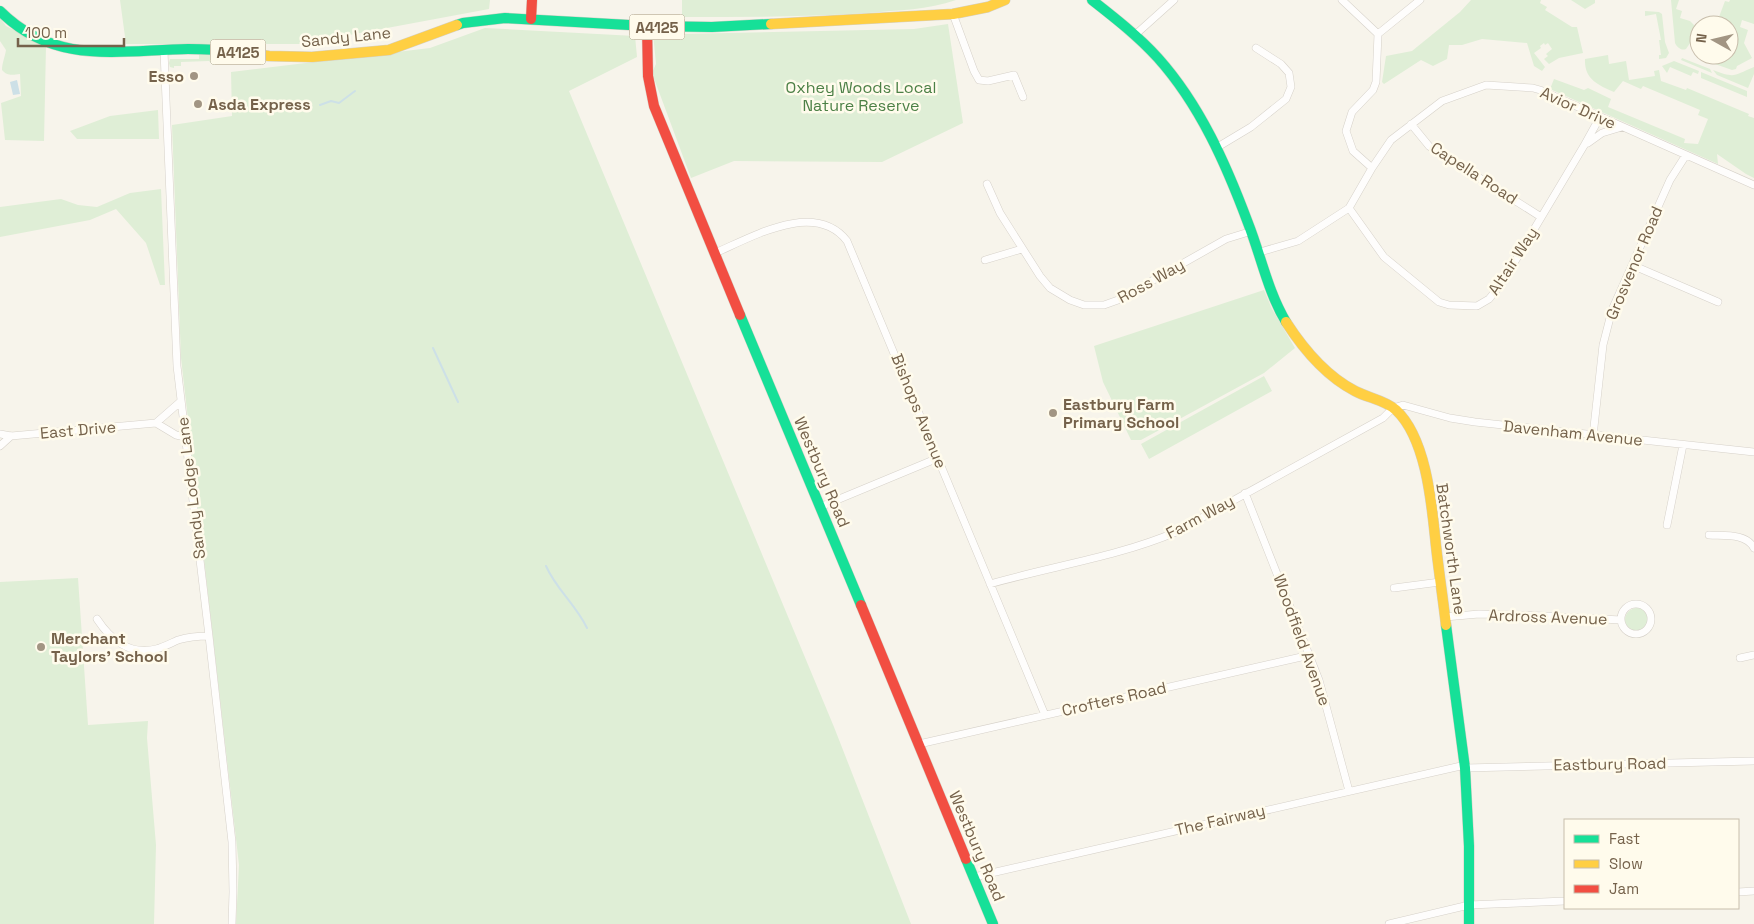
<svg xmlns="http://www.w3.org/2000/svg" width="1754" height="924" font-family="'Space Grotesk',sans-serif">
  <rect width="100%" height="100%" fill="#f7f4eb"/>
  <!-- green -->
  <path fill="#dfeed6" d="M 120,0 L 490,0 L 489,9 L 301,44 L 126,44 Z
    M 682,0 L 956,0 C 928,10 898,10 869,13 C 807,17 745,17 682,17 Z
    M 1471,0 L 1541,0 L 1540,3 L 1547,7 L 1545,10 L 1572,27 L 1577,27 L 1583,53 L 1559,58 L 1549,64 L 1544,59 L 1548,56 L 1546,54 L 1552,49 L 1548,43 L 1545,45 L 1544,43 L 1540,46 L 1541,48 L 1534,53 L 1545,67 L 1542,71 L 1534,66 L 1527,43 L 1482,39 L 1462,45 L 1449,45 L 1447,59 L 1433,66 L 1421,60 L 1384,84 L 1382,82 L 1386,56 L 1412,51 L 1460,12 Z
    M 1571,0 L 1595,0 L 1595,3 L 1585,9 Z
    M 1671,0 L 1679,0 L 1676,9 L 1682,11 L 1680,18 L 1690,21 L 1699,30 L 1686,49 C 1681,51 1677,47 1675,43 Z
    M 1730,0 L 1754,0 L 1754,24 L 1742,20 L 1740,27 L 1748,30 L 1744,43 L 1752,58 L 1737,66 L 1736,69 L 1732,70 L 1698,58 L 1696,46 L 1699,48 L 1699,55 L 1729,55 L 1729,25 L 1716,25 L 1725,1 L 1729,2 Z
    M 1645,11 L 1659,12 L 1662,14 L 1665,42 L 1669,53 L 1666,58 L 1659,59 L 1659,55 L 1661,55 L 1659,40 L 1661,40 L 1656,14 L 1645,16 Z
    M 0,18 L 6,26 L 46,46 L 44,141 L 5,140 L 1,103 L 21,96 L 20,74 C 12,75 7,76 2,70 C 2,63 5,57 6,50 L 0,41 Z
    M 948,24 L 963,123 L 882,162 L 734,161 L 691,178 L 652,73 L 656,64 L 653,33 L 682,34 L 914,29 Z
    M 485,28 L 635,36 L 637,57 L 569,91 L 834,727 L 911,924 L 236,924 L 239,865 L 181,358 L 172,125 L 232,116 L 231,72 L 430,48 Z
    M 199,54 L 218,55 L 219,62 L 217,64 L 213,65 L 209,61 L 181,62 L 181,66 L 174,66 L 174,68 L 170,67 L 169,63 L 170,59 L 199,59 Z
    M 1608,55 L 1609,64 L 1626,61 L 1629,80 L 1655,76 L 1654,71 L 1659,70 L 1661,81 L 1686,90 L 1687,88 L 1749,114 L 1748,116 L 1754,118 L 1754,178 L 1746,174 L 1717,154 L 1718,164 L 1550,89 L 1554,79 L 1584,90 L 1588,88 L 1611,99 L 1608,107 L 1685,139 L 1684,143 L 1698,144 L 1708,119 L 1698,115 L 1700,110 L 1643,86 L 1641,89 L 1623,81 L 1614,92 C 1598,85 1584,79 1585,59 Z
    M 1682,58 L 1710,69 L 1712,73 L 1681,60 Z
    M 1674,61 L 1699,71 L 1698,74 L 1693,72 L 1691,76 L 1670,67 L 1667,73 L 1662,66 Z
    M 1754,67 L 1754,74 L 1748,88 L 1717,75 L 1713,70 C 1736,79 1734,75 1754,67 Z
    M 1701,72 L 1747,91 L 1747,97 L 1701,78 Z
    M 158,110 L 159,139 L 77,139 L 70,131 L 110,116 Z
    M 161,189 L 165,285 L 160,285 L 146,243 L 116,209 L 90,220 L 0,237 L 0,207 L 61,199 L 78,205 L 97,207 L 130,193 Z
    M 1264,290 L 1272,309 L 1295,348 L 1264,373 L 1141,440 L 1131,440 L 1103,382 L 1094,346 Z
    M 1264,376 L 1272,391 L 1149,459 L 1141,444 Z
    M 78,578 L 88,725 L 148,721 L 147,738 L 156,845 L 154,924 L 0,924 L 0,582 Z
    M1625 620a12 12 0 1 1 24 0a12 12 0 1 1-24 0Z"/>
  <!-- water -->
  <path fill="#cde0e7" d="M 17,80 L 20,94 L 13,95 L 10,82 Z"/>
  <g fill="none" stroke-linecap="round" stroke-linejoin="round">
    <!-- stream -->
    <path stroke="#cde0e7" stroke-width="2" d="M 320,105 L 331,101 L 339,103 L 355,91
      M 433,348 L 458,402
      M 546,566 C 556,589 576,605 587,628"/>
    <defs>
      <path id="street" d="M 1342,0 L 1378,34
        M 953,14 L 974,71 L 979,80 L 988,81 L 1014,75 L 1023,97
        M 1135,35 L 1174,0
        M 164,51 L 177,366 L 209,636 L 232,842 L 233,892 L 232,924
        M 1411,124 L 1429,146 L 1541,217
        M 1588,143 L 1602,133 L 1622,127
        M 1216,148 L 1251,127 L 1286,99 L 1291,87 L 1289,73 L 1281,64 L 1256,48
        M 1372,168 L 1353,151 L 1346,131 L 1352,112 L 1373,90 L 1376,82 L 1378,34 L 1420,0
        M 987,184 L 1000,213 L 1040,276 L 1050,288 L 1070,300 L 1084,305 L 1104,305 L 1118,300 L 1226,239 L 1252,231
        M 1349,208 L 1384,257 L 1439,302 L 1449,305 L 1477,306 L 1489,299 L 1502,283 L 1585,144 L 1600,117
        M 1260,252 L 1298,241 L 1349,208 L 1372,168 L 1391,140 L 1442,101 L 1486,85 L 1533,88 L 1540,90 L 1754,185
        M 715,253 C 752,237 815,200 847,241 L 1045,715
        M 985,260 L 1022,249
        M 1632,265 L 1718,302
        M 156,423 L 176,435 L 185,437
        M 0,434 L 11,436 L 156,423 L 180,402
        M 1593,436 L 1603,345 L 1612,310 L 1670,180 L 1686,155
        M 0,446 L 11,436
        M 1245,493 L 1319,680 L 1349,791
        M 820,507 L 938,458
        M 1667,525 L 1683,445
        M 1709,535 C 1724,536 1746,533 1754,548
        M 990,584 C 1052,566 1117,557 1176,532 L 1383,418 L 1393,408 L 1403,405 L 1450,418 L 1475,422 L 1754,452
        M 1394,588 L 1440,582
        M1621 619a15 15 0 1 1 30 0a15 15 0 1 1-30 0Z
        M 1445,617 L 1479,614 L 1545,616 L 1621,620
        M 97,619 C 110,639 130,656 156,649 C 164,647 171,643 178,640 C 188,637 199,636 209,636
        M 1740,658 L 1754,655
        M 919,744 L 1310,655
        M 1465,768 L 1754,761
        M 974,877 L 1465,765
        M 1738,892 L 1754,891
        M 1389,924 L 1469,905 L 1565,901"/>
      <path id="fast" d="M 1092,0 C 1115,18 1138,36 1158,58 C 1200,105 1226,164 1248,223 C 1261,256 1268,292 1286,322
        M 0,11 C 55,66 119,50 188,49 C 205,49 222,50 238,52
        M 457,25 L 463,23 L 505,18 L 647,26 L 712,27 L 771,24
        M 740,315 L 861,605
        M 1446,625 L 1465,768 L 1469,846 L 1469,924
        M 966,859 L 993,924"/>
      <path id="slow" d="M 771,24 L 953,14 L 988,7 L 1005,0
        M 238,52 L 269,56 L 312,57 L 389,50 L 457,25
        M 1286,322 C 1304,350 1326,376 1355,391 C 1368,398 1385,400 1396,410 C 1427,439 1432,507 1436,546 C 1439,573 1443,599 1446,625"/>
      <path id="jam" d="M 531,19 L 532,0
        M 647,26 L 648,76 L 654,106 L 740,315
        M 861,605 L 966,859"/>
    </defs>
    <!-- street casing -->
    <use href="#street" stroke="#d6d1c9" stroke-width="8"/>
    <!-- fast casing -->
    <use href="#fast" stroke="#d5d0c6" stroke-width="11"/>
    <!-- slow casing -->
    <use href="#slow" stroke="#d5d0c6" stroke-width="11"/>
    <!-- jam casing -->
    <use href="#jam" stroke="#d5d0c6" stroke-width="11"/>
    <!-- street -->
    <use href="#street" stroke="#fefdfc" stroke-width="7"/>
    <!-- fast -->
    <use href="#fast" stroke="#16e098" stroke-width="10"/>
    <!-- slow -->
    <use href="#slow" stroke="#ffcf43" stroke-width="10"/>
    <!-- jam -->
    <use href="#jam" stroke="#f24e42" stroke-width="10"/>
  </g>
  <!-- markers -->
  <g fill="#a29583" stroke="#fffbec" stroke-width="2">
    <circle cx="194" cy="76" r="5"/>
    <circle cx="198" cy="104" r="5"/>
    <circle cx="1053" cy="413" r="5"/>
    <circle cx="41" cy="647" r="5"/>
  </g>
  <g text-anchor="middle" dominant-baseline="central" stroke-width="5" stroke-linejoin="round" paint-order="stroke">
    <!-- shield labels -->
    <g fill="#fffbec" stroke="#9e907b" stroke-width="1">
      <rect x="629.5" y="14.5" width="55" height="25" rx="4"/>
      <rect x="210.5" y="39.5" width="55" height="25" rx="4"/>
    </g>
    <g font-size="15" font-weight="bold" fill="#75624b">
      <text x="657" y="27">A4125</text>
      <text x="238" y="52">A4125</text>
    </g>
    <!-- street labels -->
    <g font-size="16" fill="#75624b" stroke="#fffbec">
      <text transform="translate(346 37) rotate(-6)">Sandy Lane</text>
      <text transform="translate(1578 108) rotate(24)">Avior Drive</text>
      <text transform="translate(1474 173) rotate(33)">Capella Road</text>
      <text transform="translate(1513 261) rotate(-57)">Altair Way</text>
      <text transform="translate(1634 263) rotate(-67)">Grosvenor Road</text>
      <text transform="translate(1151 281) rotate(-29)">Ross Way</text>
      <text transform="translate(919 411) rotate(68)">Bishops Avenue</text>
      <text transform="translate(78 430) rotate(-5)">East Drive</text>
      <text transform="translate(1573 433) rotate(6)">Davenham Avenue</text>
      <text transform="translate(822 472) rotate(67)">Westbury Road</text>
      <text transform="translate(191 488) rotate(-97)">Sandy Lodge Lane</text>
      <text transform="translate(1200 517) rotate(-28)">Farm Way</text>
      <text transform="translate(1451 549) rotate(82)">Batchworth Lane</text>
      <text transform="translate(1548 617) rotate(2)">Ardross Avenue</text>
      <text transform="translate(1302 640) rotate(70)">Woodfield Avenue</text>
      <text transform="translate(1114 699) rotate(-13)">Crofters Road</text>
      <text transform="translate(1610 764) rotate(-1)">Eastbury Road</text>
      <text transform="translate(1220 820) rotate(-13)">The Fairway</text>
      <text transform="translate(977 846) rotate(67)">Westbury Road</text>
    </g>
    <!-- poi labels -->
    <g font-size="16" font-weight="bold" fill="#75624b" stroke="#fffbec" text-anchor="start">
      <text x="184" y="76" text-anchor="end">Esso</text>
      <text x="208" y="104">Asda Express</text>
      <text x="1063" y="404">Eastbury Farm<tspan x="1063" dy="18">Primary School</tspan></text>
      <text x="51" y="638">Merchant<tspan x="51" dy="18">Taylors' School</tspan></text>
    </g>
    <!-- park labels -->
    <g font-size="16" fill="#4c8046" stroke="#fffbec">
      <text x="861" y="87">Oxhey Woods Local<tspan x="861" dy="18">Nature Reserve</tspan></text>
    </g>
  </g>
  <!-- legend -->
  <rect x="1564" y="819" width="175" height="90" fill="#fffbec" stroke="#c8beac"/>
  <rect x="1574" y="835" width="25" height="8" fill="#16e098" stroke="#c8beac"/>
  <text x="1609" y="844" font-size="15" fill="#75624b">Fast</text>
  <rect x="1574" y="860" width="25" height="8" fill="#ffcf43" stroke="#c8beac"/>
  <text x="1609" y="869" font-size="15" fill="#75624b">Slow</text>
  <rect x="1574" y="885" width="25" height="8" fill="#f24e42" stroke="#c8beac"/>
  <text x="1609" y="894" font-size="15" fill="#75624b">Jam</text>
  <!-- north arrow -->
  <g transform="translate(1714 40) rotate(278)"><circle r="24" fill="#fffbec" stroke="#c8beac"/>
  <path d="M0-4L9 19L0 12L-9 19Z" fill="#a29583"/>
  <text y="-8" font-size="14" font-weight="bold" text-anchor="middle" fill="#75624b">N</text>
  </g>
  <!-- scale -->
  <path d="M18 38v8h106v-8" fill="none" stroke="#75624b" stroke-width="2.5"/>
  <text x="25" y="38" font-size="15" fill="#75624b" stroke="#fffbec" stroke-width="4" paint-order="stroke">100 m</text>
</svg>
